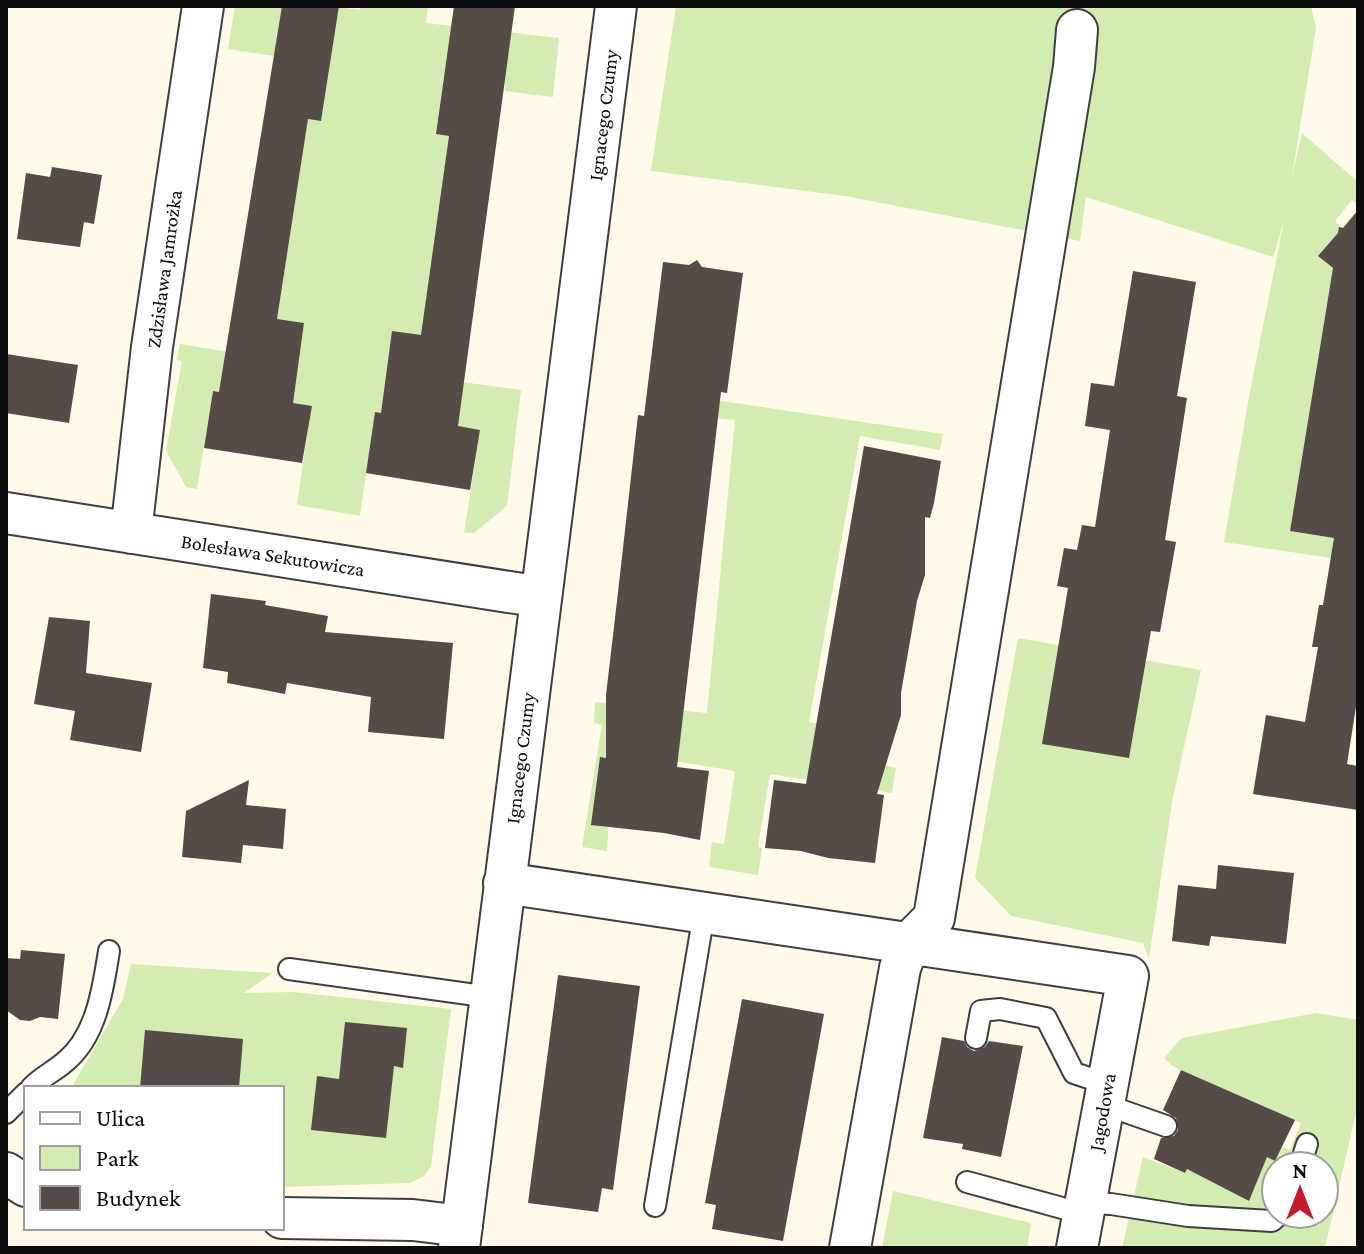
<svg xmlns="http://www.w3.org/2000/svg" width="1364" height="1254" font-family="'Crimson Pro',serif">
  <rect width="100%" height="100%" fill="#fffaea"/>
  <!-- green -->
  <path fill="#d4ecb1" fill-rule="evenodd" d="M 235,6 L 331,6 L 360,10 L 362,6 L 428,6 L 426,23 L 559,38 L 553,97 L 505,91 L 505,83 L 444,75 L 436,134 L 449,136 L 424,377 L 521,390 L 507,506 L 474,533 L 464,533 L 480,430 L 375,413 L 360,516 L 297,505 L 311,406 L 213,391 L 197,489 L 186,487 L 166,451 L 182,361 L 177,360 L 180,344 L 260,357 L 300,352 L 304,323 L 277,319 L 308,119 L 321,121 L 330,65 L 228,49 Z
    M 676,6 L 1311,6 L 1316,28 L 1292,176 L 1302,133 L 1358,182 L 1358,204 L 1352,200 L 1335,221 L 1342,228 L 1319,256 L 1333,269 L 1290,531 L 1358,542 L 1358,562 L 1224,542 L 1249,397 L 1284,221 L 1273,257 L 1086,197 L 1080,241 L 845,196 L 651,171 Z
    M 655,391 L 943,434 L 940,450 L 860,436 L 809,722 L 889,737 L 884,765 L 896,768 L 880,867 L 892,793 L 770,774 L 758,847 L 762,848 L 758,875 L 709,867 L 712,842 L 724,844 L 735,771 L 613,751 L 607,851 L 582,847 L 602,725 L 594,723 L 595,702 L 707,713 L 735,420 L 654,412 Z
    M 1018,638 L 1201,670 L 1172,802 L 1149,959 L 1143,943 L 1011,916 L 975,878 Z
    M 131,964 L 273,973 L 244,993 L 293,992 L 451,1009 L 431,1167 L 424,1176 L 410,1183 L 282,1187 L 282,1088 L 71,1088 L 123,999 Z
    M 1316,1013 L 1358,1020 L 1358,1104 L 1325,1248 L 1122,1248 L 1143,1157 L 1185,1173 L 1189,1164 L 1248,1201 L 1267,1157 L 1275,1161 L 1282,1147 L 1290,1150 L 1301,1123 L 1172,1066 L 1164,1058 L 1182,1038 ZM 1276,1166 L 1324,1166 L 1324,1214 L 1276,1214 Z
    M 893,1191 L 1031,1223 L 1027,1248 L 882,1248 Z"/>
  <!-- building -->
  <path fill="#554c47" d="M 282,6 L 339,6 L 321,121 L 308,119 L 277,319 L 304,323 L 293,403 L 312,406 L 302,463 L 204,448 L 213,391 L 219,392 Z
    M 454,6 L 515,6 L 458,426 L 480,430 L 470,490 L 366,473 L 375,412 L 381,413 L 392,331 L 421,335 L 449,136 L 436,134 Z
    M 52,167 L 102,175 L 94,224 L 84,222 L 80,247 L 17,239 L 26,173 L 50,177 Z
    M 1358,210 L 1358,694 L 1347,764 L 1358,766 L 1358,810 L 1253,794 L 1266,715 L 1305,722 L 1318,647 L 1312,647 L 1319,605 L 1323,605 L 1334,538 L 1290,531 L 1333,268 L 1318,256 L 1338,233 L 1339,227 L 1343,228 Z
    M 697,260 L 702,267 L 743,273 L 727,393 L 721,392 L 677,767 L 709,771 L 700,840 L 664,833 L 591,825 L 600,757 L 606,758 L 606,695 L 617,601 L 638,415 L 644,416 L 663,262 L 689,265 Z
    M 1133,271 L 1196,282 L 1177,396 L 1187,398 L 1165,540 L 1176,542 L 1160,632 L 1151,631 L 1129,758 L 1042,744 L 1068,588 L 1057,586 L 1064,548 L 1077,550 L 1082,525 L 1095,527 L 1110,430 L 1085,426 L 1091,383 L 1114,386 Z
    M 6,354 L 78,365 L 69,423 L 6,413 Z
    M 864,446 L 941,461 L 934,503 L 930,518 L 925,517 L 925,575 L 917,601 L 901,693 L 901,715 L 877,794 L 884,795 L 875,863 L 828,858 L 801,851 L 765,848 L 774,780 L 806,784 Z
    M 211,594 L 266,601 L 265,605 L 328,616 L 325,632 L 453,643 L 444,739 L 368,732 L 371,697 L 287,683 L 285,694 L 227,683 L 228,672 L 203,668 Z
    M 49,617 L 90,621 L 86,673 L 152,683 L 141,752 L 70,740 L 75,711 L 34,704 Z
    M 249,780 L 246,805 L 286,809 L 283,849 L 243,845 L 241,863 L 182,857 L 186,811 Z
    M 1218,865 L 1294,873 L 1286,944 L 1211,936 L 1209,946 L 1172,941 L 1178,885 L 1216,889 Z
    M 21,950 L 65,954 L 58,1019 L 40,1017 L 30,1021 L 20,1020 L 6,1010 L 6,958 L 20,959 Z
    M 558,975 L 640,986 L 613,1190 L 602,1188 L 598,1212 L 528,1203 Z
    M 742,999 L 824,1014 L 783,1241 L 712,1229 L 716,1205 L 705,1203 Z
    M 345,1022 L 407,1028 L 403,1068 L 394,1066 L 386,1138 L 311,1130 L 317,1076 L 339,1079 Z
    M 145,1030 L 243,1039 L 239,1088 L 140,1088 Z
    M 942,1037 L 964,1041 L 967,1047 L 974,1051 L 985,1047 L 989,1041 L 1023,1046 L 1001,1157 L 962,1149 L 963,1144 L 923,1138 Z
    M 1181,1070 L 1295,1120 L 1275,1161 L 1267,1157 L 1249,1201 L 1187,1169 L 1185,1173 L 1154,1159 L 1161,1138 L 1174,1136 L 1178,1130 L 1176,1118 L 1163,1110 Z"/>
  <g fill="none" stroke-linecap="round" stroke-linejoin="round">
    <defs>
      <path id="lane" d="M 289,969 L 490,997
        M 976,1038 L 981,1011 L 1000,1009 L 1046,1018 L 1074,1073 L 1107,1084
        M 31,1088 C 41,1077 55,1071 66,1061 C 97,1035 103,988 109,951
        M 1103,1104 L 1166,1126
        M 6,1113 L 26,1093
        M 1300,1166 L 1307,1144
        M 967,1182 L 1084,1214
        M 1086,1203 L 1111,1204 L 1188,1216 L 1272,1221 L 1280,1214
        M 655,1206 L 704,913"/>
      <path id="street" d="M 6,513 L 541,597
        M 131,533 L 152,347 L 203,6
        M 504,883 L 1128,976 L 1077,1248
        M 6,1173 L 26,1186
        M 282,1218 L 413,1220 L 462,1226
        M 459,1248 L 616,6
        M 850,1248 L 900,968 L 909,943 L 934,918 L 1074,67 L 1077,30"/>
    </defs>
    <!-- lane casing -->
    <use href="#lane" stroke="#3f3f3f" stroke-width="24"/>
    <!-- street casing -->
    <use href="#street" stroke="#3f3f3f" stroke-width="44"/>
    <!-- lane -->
    <use href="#lane" stroke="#fff" stroke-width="20"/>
    <!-- street -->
    <use href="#street" stroke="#fff" stroke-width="40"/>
  </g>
  <g text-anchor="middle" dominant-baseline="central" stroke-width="8" stroke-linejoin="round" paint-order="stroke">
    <!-- street labels -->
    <g font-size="20" fill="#0c0c0c" stroke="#fff">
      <text transform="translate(603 115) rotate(-83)">Ignacego Czumy</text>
      <text transform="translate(164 269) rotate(-82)">Zdzisława Jamrożka</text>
      <text transform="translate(273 555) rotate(9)">Bolesława Sekutowicza</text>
      <text transform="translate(520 758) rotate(-83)">Ignacego Czumy</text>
      <text transform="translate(1102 1112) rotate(-80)">Jagodowa</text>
    </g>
  </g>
  <!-- border -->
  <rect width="1364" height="1254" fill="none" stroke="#0c0c0c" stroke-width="16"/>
  <!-- legend -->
  <rect x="24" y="1086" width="260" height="144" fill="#ffffff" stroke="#9e9e9e" stroke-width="2"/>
  <rect x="40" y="1112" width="40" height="12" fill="#ffffff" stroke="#9e9e9e" stroke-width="2"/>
  <text x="96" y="1126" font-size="24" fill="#0c0c0c">Ulica</text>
  <rect x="40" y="1146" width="40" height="24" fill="#d4ecb1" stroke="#9e9e9e" stroke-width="2"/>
  <text x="96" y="1166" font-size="24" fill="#0c0c0c">Park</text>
  <rect x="40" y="1186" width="40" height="24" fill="#554c47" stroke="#9e9e9e" stroke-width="2"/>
  <text x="96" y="1206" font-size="24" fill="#0c0c0c">Budynek</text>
  <!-- north arrow -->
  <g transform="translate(1300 1190)"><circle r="38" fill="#ffffff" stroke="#9e9e9e" stroke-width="2"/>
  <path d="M0-6L14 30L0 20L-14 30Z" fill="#c51a2e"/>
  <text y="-12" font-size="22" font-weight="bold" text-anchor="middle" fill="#0c0c0c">N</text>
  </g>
</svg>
